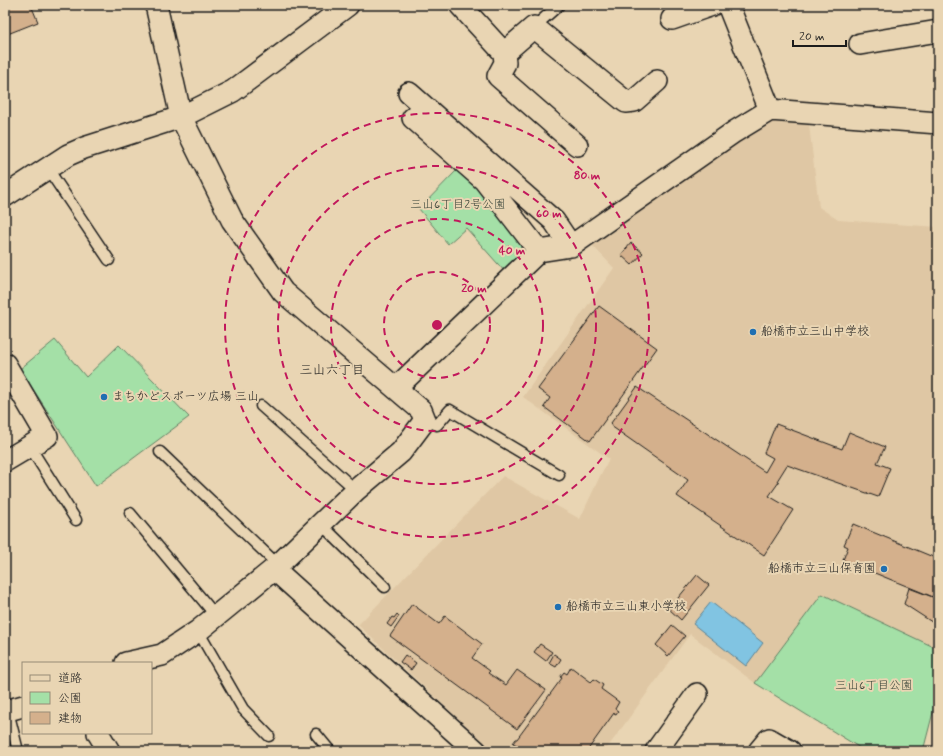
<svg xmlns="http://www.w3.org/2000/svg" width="943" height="756" font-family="Mynerve,'Klee One',sans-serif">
  <rect width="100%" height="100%" fill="#e9d5b3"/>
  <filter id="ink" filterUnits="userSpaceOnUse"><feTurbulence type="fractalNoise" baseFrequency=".025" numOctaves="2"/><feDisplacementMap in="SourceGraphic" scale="8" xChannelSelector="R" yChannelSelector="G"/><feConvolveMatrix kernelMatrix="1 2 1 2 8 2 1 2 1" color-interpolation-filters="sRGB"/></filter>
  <g filter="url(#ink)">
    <!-- built -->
    <path fill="#dfc7a4" d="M 776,116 L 808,117 L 819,207 L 838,220 L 938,227 L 936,238 L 938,238 L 938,649 L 822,595 L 755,683 L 690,634 L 605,751 L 493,751 L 358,625 L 503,476 L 580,519 L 600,476 L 609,459 L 523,397 L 614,268 L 591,244 L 740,137 Z"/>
    <!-- green -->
    <path fill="#a4e0a7" stroke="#607e62" d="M 457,170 L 475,186 L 521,245 L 520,258 L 506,273 L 466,228 L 448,244 L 419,209 Z
      M 55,340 L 86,377 L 119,345 L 189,417 L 96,486 L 20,369 Z
      M 822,594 L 938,649 L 938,693 L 923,751 L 865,751 L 755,683 Z"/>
    <!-- water -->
    <path fill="#81c4e2" stroke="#598193" d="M 711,602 L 763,643 L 746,666 L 693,624 Z"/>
    <!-- building -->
    <path fill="#d4b08c" stroke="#1c1c1c" d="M 5,5 L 31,5 L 38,22 L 5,35 Z
      M 631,243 L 643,253 L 632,265 L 621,255 Z
      M 599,306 L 657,348 L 590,441 L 544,407 L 550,398 L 538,389 Z
      M 637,387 L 765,472 L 773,458 L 764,453 L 776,424 L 842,449 L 849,432 L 885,447 L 877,463 L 890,468 L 878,497 L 787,465 L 777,481 L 779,482 L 769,496 L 793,510 L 764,555 L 677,496 L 688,480 L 611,426 L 612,424 L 611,423 Z
      M 853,524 L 938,559 L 938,599 L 843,560 L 848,547 L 844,545 Z
      M 697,575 L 709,585 L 681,620 L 669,609 Z
      M 909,588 L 938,599 L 938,626 L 904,604 Z
      M 412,604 L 439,624 L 445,616 L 482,644 L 472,658 L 490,671 L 488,673 L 506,685 L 517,670 L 546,690 L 517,729 L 390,636 Z
      M 397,614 L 399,616 L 391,627 L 387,624 L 392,617 L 394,618 Z
      M 672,625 L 685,636 L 668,656 L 656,645 Z
      M 540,644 L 552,652 L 546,661 L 534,652 Z
      M 554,654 L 561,659 L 556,667 L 549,663 Z
      M 405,655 L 416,663 L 411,670 L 400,662 Z
      M 571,667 L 591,682 L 594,679 L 603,685 L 601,689 L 619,702 L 615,709 L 618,711 L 616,714 L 614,713 L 587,751 L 513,751 L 517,745 L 513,743 L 516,739 L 517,739 L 562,678 L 560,677 L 564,672 L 567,674 Z"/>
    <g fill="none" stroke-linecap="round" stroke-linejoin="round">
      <defs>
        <path id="service" d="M 534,27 L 559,5
          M 48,169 L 109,260
          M 261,406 L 356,490
          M 425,420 L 437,425 L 450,410 L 559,475
          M 30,447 L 76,520
          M 160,452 L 278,565
          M 130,513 L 216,616
          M 321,524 L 385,587
          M 198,631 L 243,709 L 269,736
          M 8,711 L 18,751
          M 316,734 L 330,751"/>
        <path id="minor" d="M 460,5 L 504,53 L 505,63 L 498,76 L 577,145
          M 728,5 L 770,110
          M 672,19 L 712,5
          M 860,44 L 938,31
          M 504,53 L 534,27 L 626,102 L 634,101 L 657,81
          M 409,93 L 554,221 L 571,246
          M 413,118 L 484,180 L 539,251
          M 5,196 L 68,155 L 84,148 L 181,117 L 233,91 L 348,5
          M 5,364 L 47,436 L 5,461
          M 396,388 L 539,251 L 571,246 L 734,132 L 770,110 L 938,123
          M 274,569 L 476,751
          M 126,663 L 162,655 L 198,631 L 274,569 L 356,490 L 401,452 L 425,420 L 421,410 L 283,292 L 232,220 L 181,117 L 156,5
          M 5,711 L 23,706
          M 98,733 L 109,751
          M 656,751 L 697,694
          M 759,751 L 769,739 L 790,751"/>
      </defs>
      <!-- service casing -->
      <use href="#service" stroke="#1c1c1c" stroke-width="13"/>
      <!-- minor casing -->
      <use href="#minor" stroke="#1c1c1c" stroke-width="24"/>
      <!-- service -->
      <use href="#service" stroke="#e9d5b3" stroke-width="10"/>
      <!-- minor -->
      <use href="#minor" stroke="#e9d5b3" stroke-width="21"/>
    </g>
  </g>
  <!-- distance rings -->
  <g fill="none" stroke="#c2185b" stroke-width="2" stroke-dasharray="7 5">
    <circle cx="437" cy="325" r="53"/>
    <circle cx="437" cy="325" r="106"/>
    <circle cx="437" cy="325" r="159"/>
    <circle cx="437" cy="325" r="212"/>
  </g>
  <!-- markers -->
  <g fill="#1f6fb2" stroke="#e9d5b3" stroke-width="1.5">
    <circle cx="753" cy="332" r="4"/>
    <circle cx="104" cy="397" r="4"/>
    <circle cx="884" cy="569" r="4"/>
    <circle cx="558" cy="607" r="4"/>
  </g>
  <g text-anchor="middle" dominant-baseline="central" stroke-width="4" stroke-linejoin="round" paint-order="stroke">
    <!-- park labels -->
    <g font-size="12" fill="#374338" stroke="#e9d5b3">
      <text x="458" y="205">三山6丁目2号公園</text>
      <text x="874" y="686">三山6丁目公園</text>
    </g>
    <!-- poi labels -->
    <g font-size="12" fill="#1c1c1c" stroke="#e9d5b3" text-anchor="start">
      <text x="761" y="332">船橋市立三山中学校</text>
      <text x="112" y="397">まちかどスポーツ広場 三山</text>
      <text x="876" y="569" text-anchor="end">船橋市立三山保育園</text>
      <text x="566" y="607">船橋市立三山東小学校</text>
    </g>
    <!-- neighbourhood labels -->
    <g font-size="13" fill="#1c1c1c" stroke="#e9d5b3">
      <text x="332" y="370">三山六丁目</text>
    </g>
  </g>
  <circle cx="437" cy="325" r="6" fill="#c2185b" stroke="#e9d5b3" stroke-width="2"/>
  <g font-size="12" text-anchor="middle" font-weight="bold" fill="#c2185b" stroke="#e9d5b3" stroke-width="4" stroke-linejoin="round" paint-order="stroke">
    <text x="587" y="179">80 m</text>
    <text x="549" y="217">60 m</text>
    <text x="512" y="254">40 m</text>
    <text x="474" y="292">20 m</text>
  </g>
  <!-- margin -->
  <rect width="943" height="756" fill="none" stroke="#e9d5b3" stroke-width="20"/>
  <rect x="10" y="10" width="923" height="736" fill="none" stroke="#1c1c1c" stroke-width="1.5" filter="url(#ink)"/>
  <!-- legend -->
  <rect x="22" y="662" width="130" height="72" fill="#e9d5b3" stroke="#978b77"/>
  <rect x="30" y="675" width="20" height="6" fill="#e9d5b3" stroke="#978b77"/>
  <text x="58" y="682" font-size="12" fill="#1c1c1c">道路</text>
  <rect x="30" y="692" width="20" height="12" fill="#a4e0a7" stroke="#978b77"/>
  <text x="58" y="702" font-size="12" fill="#1c1c1c">公園</text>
  <rect x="30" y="712" width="20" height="12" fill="#d4b08c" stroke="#978b77"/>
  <text x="58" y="722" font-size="12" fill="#1c1c1c">建物</text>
  <!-- scale -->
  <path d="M793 40v6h53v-6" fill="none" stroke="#1c1c1c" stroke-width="2"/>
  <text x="799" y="40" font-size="12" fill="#1c1c1c" stroke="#e9d5b3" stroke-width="3" paint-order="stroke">20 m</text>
</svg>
